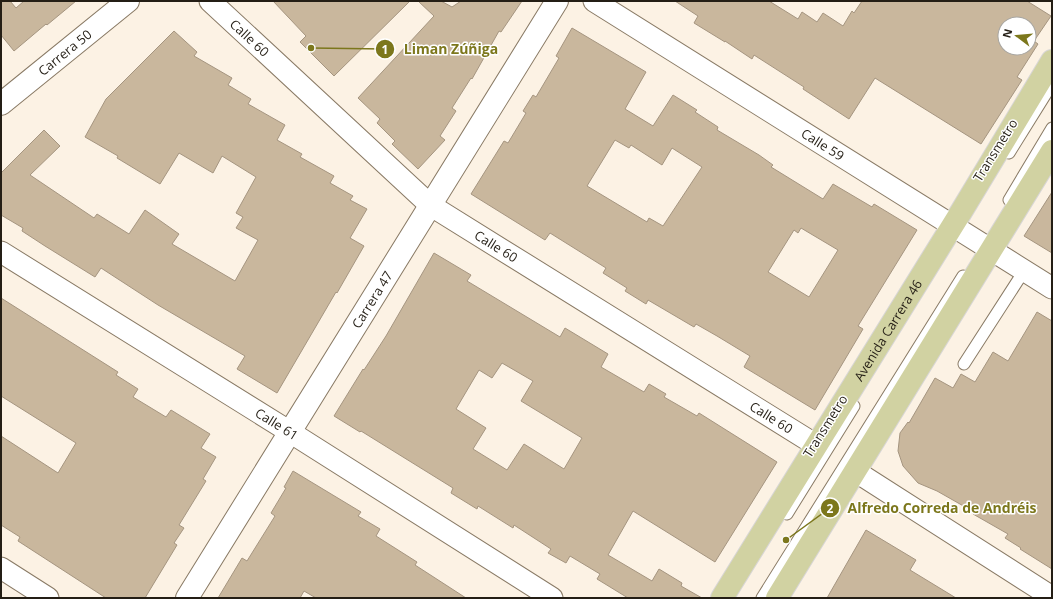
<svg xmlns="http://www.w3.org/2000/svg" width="1053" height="599" font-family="'Open Sans',sans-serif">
  <rect width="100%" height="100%" fill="#fcf2e4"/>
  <!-- building -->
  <path fill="#c9b79d" stroke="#a59580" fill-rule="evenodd" d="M 1,1 L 10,1 L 16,8 L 24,1 L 76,1 L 47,25 L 46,24 L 14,51 L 1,35 Z
    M 273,1 L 410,1 L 334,76 L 300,42 L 306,36 Z
    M 418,1 L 441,1 L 452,7 L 461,1 L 522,1 L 501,32 L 499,31 L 472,79 L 471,78 L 452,108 L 456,111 L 440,136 L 445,140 L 418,169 L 392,144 L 395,141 L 377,123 L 380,119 L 358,98 L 434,16 Z
    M 675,1 L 769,1 L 798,19 L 802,12 L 817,22 L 823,13 L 843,26 L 852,11 L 854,13 L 862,1 L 1027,1 L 1051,16 L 1034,41 L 1038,44 L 1017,77 L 1022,80 L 981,144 L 875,78 L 849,119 L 803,89 L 804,87 L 754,55 L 752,59 L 725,41 L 725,42 L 694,23 L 698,16 ZM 1005,24 L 1029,24 L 1029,48 L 1005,48 Z
    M 572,28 L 646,72 L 625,109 L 653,126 L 673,95 L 697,110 L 695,112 L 718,127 L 717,130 L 759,155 L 773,165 L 771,167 L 823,199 L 833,184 L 872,207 L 874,204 L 917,230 L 858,326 L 863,329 L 815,410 L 744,367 L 750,356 L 717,336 L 696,324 L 694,327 L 648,300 L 646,304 L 625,291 L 627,288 L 603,273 L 606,268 L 550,233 L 545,240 L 471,194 L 504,141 L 508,143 L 526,113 L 523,111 L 533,95 L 536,97 L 559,58 L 556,56 ZM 615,140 L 629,148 L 631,145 L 662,165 L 672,148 L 702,167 L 663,226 L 649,218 L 647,222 L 587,186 ZM 801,228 L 838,250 L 809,297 L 768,272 L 794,230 L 798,233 Z
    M 174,31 L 197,52 L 194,56 L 232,78 L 228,85 L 251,99 L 248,104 L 285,125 L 277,140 L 302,154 L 300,157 L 334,176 L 330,183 L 353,196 L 350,200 L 367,209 L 350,238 L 364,246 L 337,293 L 336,292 L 277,393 L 237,369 L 245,356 L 158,305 L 101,268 L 95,277 L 45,246 L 22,231 L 23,228 L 1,215 L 1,173 L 44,130 L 60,146 L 30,175 L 94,218 L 97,214 L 129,234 L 145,210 L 179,234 L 172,244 L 235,281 L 258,240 L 236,228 L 243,217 L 236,213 L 256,177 L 222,156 L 213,173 L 179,153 L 160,184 L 117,158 L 118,156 L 85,137 L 106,99 Z
    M 1052,192 L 1052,253 L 1024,236 Z
    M 434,253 L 471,275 L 467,281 L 560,337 L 565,328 L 608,354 L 601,367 L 644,392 L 649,384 L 666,394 L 664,397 L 697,416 L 699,413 L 777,462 L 715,562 L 633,511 L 608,555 L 652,581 L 659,569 L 682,583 L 681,586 L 702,598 L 628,598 L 597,579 L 600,574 L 570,556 L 566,563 L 548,553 L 551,549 L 514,525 L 513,528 L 478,506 L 477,509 L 451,493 L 453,488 L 361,431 L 360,432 L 334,416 L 363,369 L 364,370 L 386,336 ZM 502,363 L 533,381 L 521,401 L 582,438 L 564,469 L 524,444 L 507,470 L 473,449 L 486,428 L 456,409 L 479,370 L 492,378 Z
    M 1,298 L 118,372 L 116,375 L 138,389 L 133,397 L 166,417 L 171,410 L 210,434 L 201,448 L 216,457 L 203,479 L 206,481 L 179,525 L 184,528 L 174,543 L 177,545 L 145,598 L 106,598 L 18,541 L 20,537 L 1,525 L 1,436 L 58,473 L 76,443 L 1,396 Z
    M 1037,312 L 1052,321 L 1052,569 L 1020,549 L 1021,548 L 1005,538 L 1008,534 L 973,514 L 974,512 L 937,491 L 918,483 L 903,466 L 898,451 L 900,433 L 908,422 L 909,423 L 935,378 L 953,388 L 961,374 L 975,382 L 993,352 L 1008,361 Z
    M 293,471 L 361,512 L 358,516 L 380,529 L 376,536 L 417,562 L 415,565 L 466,598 L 316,598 L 304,591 L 300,598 L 218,598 L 242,558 L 247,561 L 275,516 L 271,513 L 286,488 L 284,487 Z
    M 866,530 L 916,560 L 910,570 L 956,598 L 827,598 Z"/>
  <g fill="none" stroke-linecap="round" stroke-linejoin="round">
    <defs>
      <path id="service" d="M 1009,153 L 1052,84
        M 1009,200 L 1052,128
        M 964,364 L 1024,271
        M 787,514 L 854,406
        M 762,598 L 963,276"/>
      <g id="minor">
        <path id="s1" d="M 210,1 L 430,205 L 816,445"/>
        <path id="s2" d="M 594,1 L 1052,288"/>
        <path id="s3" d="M 1,252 L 290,432 L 552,598"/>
        <path d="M 855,471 L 1052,597"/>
        <path d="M 1,568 L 48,598"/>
      </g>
      <g id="tertiary">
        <path id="s4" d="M 1,104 L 128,1"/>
        <path id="s5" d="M 187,598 L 557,1"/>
      </g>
      <g id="primary">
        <path id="s6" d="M 722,598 L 961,212 L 1052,61"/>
        <path d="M 777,598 L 1052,151"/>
      </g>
    </defs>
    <!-- service casing -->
    <use href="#service" stroke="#897a65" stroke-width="13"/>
    <!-- minor casing -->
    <use href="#minor" stroke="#897a65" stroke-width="23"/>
    <!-- tertiary casing -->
    <use href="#tertiary" stroke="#897a65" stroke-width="24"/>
    <!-- primary casing -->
    <use href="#primary" stroke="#d8d6d5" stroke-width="24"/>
    <!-- service -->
    <use href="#service" stroke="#fff" stroke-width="11"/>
    <!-- minor -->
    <use href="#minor" stroke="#fff" stroke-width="21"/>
    <!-- tertiary -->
    <use href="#tertiary" stroke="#fff" stroke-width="22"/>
    <!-- primary -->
    <use href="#primary" stroke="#d1d2a2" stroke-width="22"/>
  </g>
  <g text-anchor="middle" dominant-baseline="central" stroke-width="3" stroke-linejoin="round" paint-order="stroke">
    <!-- street labels -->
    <g font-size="13" fill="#241e15" stroke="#fff">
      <text stroke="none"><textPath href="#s1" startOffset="54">Calle 60</textPath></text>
      <text stroke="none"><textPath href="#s4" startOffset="82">Carrera 50</textPath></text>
      <text stroke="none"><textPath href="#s2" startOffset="270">Calle 59</textPath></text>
      <text transform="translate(995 150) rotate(-58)">Transmetro</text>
      <text stroke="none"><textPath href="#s1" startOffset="378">Calle 60</textPath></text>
      <text stroke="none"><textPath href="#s5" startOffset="351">Carrera 47</textPath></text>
      <text stroke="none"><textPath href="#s6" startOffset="315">Avenida Carrera 46</textPath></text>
      <text stroke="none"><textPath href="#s1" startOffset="702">Calle 60</textPath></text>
      <text stroke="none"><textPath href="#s3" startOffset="325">Calle 61</textPath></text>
      <text transform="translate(825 426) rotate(-58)">Transmetro</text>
    </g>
  </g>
  <!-- callouts -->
  <path fill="none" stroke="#7c771c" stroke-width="1.5" d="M311 48L385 49M786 540L830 508"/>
  <g fill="#7c771c" stroke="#fff" stroke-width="1.5">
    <circle cx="311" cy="48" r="4"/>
    <circle cx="786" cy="540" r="4"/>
    <circle cx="385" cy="49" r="10"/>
    <circle cx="830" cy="508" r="10"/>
  </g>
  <g font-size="12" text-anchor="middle" font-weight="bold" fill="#fff">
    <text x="385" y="54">1</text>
    <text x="830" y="513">2</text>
  </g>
  <g font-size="14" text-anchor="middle" font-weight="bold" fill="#7c771c" stroke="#fff" stroke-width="3" stroke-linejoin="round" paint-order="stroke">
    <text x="451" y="54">Liman Zúñiga</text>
    <text x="942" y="513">Alfredo Correda de Andréis</text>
  </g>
  <!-- border -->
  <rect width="1053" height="599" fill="none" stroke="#241e15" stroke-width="4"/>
  <!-- north arrow -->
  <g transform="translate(1017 36) rotate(286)"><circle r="19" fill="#ffffff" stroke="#a7a5a1"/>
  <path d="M0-3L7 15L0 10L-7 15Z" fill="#7c771c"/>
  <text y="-6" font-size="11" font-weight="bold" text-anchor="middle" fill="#241e15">N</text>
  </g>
</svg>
